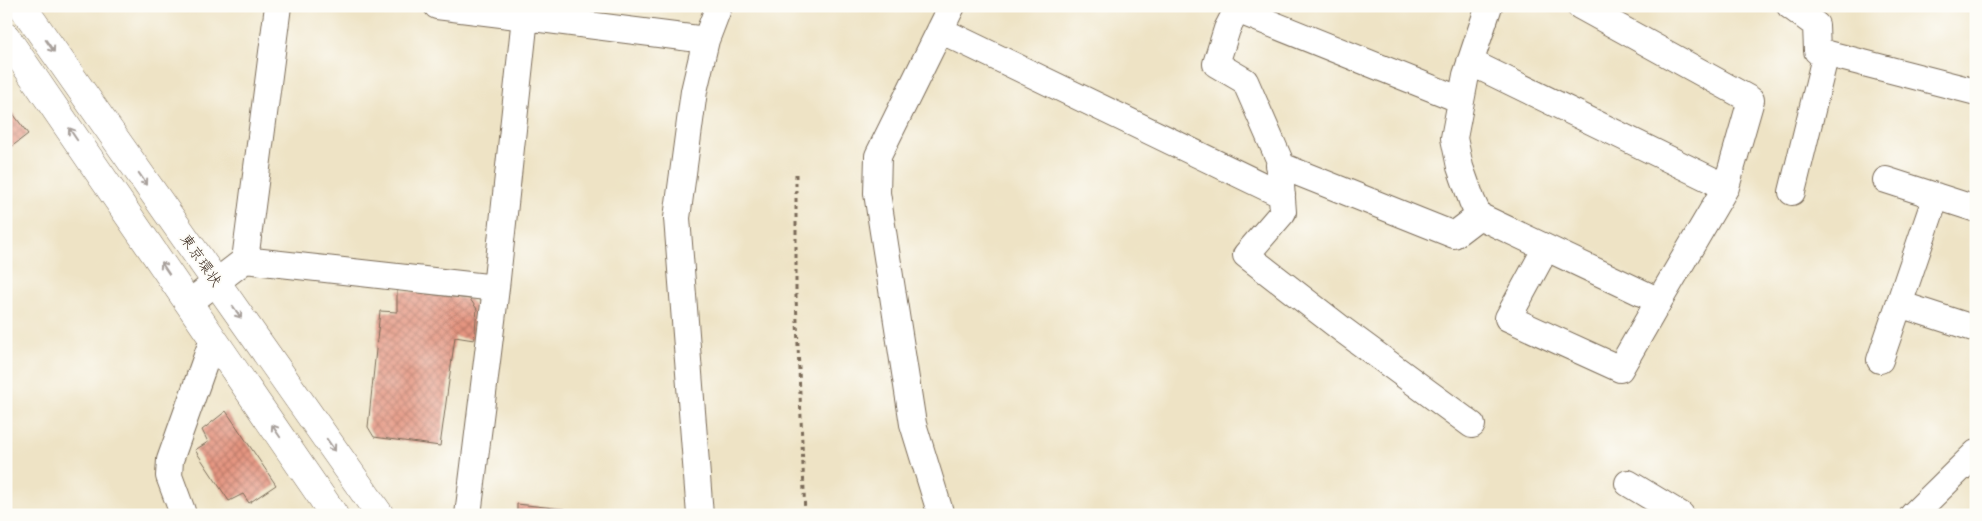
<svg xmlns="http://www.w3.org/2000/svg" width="1982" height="521" font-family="Itim,'Klee One',sans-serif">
  <defs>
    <pattern id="building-cross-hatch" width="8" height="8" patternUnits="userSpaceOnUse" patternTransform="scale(1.25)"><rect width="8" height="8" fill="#e49480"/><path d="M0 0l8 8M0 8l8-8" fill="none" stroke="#ba7968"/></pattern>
  </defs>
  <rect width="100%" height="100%" fill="#fdfcf7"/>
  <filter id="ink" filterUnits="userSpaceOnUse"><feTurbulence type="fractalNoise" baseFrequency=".02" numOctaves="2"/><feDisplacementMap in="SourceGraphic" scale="10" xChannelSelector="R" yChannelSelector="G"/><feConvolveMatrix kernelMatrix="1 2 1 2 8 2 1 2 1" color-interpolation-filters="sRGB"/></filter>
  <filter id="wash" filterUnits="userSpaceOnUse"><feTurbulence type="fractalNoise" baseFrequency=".0096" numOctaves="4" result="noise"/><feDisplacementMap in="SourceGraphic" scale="20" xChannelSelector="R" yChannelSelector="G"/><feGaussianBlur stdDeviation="1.12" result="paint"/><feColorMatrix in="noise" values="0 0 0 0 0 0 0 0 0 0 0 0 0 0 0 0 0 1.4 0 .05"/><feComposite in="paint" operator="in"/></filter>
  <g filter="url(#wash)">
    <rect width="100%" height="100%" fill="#eee3c5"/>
    <g id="blocks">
      <!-- building -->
      <path fill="url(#building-cross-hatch)" d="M 6,104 L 28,134 L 6,151 Z
        M 397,290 L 470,299 L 477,309 L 474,340 L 455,337 L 440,446 L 374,437 L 368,427 L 380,311 L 397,312 Z
        M 226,411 L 276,485 L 249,503 L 243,494 L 229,501 L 195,450 L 208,442 L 202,430 Z
        M 517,504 L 564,509 L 564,515 L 517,515 Z"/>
    </g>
  </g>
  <g filter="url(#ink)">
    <use href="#blocks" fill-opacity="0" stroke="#7a6b58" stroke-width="1"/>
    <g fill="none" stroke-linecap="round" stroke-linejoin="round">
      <defs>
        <path id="street" d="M 437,6 L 525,17 L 526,6
          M 1239,6 L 1227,29 L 1216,64 L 1245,81 L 1279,159 L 1283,212 L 1246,255 L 1343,330 L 1472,425
          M 1489,6 L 1466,75 L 1454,138 L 1460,167 L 1472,201 L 1479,216 L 1659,301 L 1620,369 L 1508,318 L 1546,248
          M 1790,6 L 1816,25 L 1817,51 L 1976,92
          M 1237,10 L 1461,100
          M 940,30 L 1282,195
          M 1470,62 L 1726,187 L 1751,100 L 1580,6
          M 1279,165 L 1454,235 L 1479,216
          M 1886,180 L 1976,209
          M 1792,192 L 1826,53
          M 245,260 L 496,288
          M 1659,301 L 1726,187
          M 189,303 L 245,260 L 278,6
          M 1899,304 L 1976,329
          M 1880,360 L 1936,196
          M 1628,483 L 1681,515
          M 181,515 L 182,511 L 169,476 L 170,460 L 213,339
          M 468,515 L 496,288 L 525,17 L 706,40
          M 700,515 L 677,218 L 694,91 L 706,40 L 719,6
          M 941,515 L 913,424 L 877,193 L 878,156 L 952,6
          M 1913,515 L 1976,453"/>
        <path id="highway" d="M 22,6 L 380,515
          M 6,37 L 334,515"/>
      </defs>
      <!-- street casing -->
      <use href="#street" stroke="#7a6b58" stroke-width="28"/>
      <!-- highway casing -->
      <use href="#highway" stroke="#7a6b58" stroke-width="29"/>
      <!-- path -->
      <path stroke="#7a6b58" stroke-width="3" stroke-dasharray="4 4" stroke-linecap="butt" d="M 796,174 L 796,297 L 805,515"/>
      <!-- street -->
      <use href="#street" stroke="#fff" stroke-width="26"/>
      <!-- highway -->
      <use href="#highway" stroke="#fff" stroke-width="28"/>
    </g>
    <!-- one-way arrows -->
    <defs><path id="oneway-shaft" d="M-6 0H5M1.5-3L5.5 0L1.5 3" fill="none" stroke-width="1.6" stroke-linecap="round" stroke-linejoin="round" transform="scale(1.25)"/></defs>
    <g stroke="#a79f9a">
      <use href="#oneway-shaft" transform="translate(50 46) rotate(55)"/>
      <use href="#oneway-shaft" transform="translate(73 134) rotate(-124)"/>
      <use href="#oneway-shaft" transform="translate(143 179) rotate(55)"/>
      <use href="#oneway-shaft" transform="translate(165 268) rotate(-124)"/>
      <use href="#oneway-shaft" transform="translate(237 312) rotate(55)"/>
      <use href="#oneway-shaft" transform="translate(276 431) rotate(-124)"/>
      <use href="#oneway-shaft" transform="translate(331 445) rotate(55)"/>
    </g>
  </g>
  <g text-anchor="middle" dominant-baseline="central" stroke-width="4" stroke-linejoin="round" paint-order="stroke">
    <!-- street labels -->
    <g font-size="15" fill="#3b2a1e" stroke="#fdfcf7">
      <text transform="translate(201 260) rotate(55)">東京環状</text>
    </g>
  </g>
  <!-- margin -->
  <rect width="1982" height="521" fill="none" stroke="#fdfcf7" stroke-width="25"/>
</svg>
